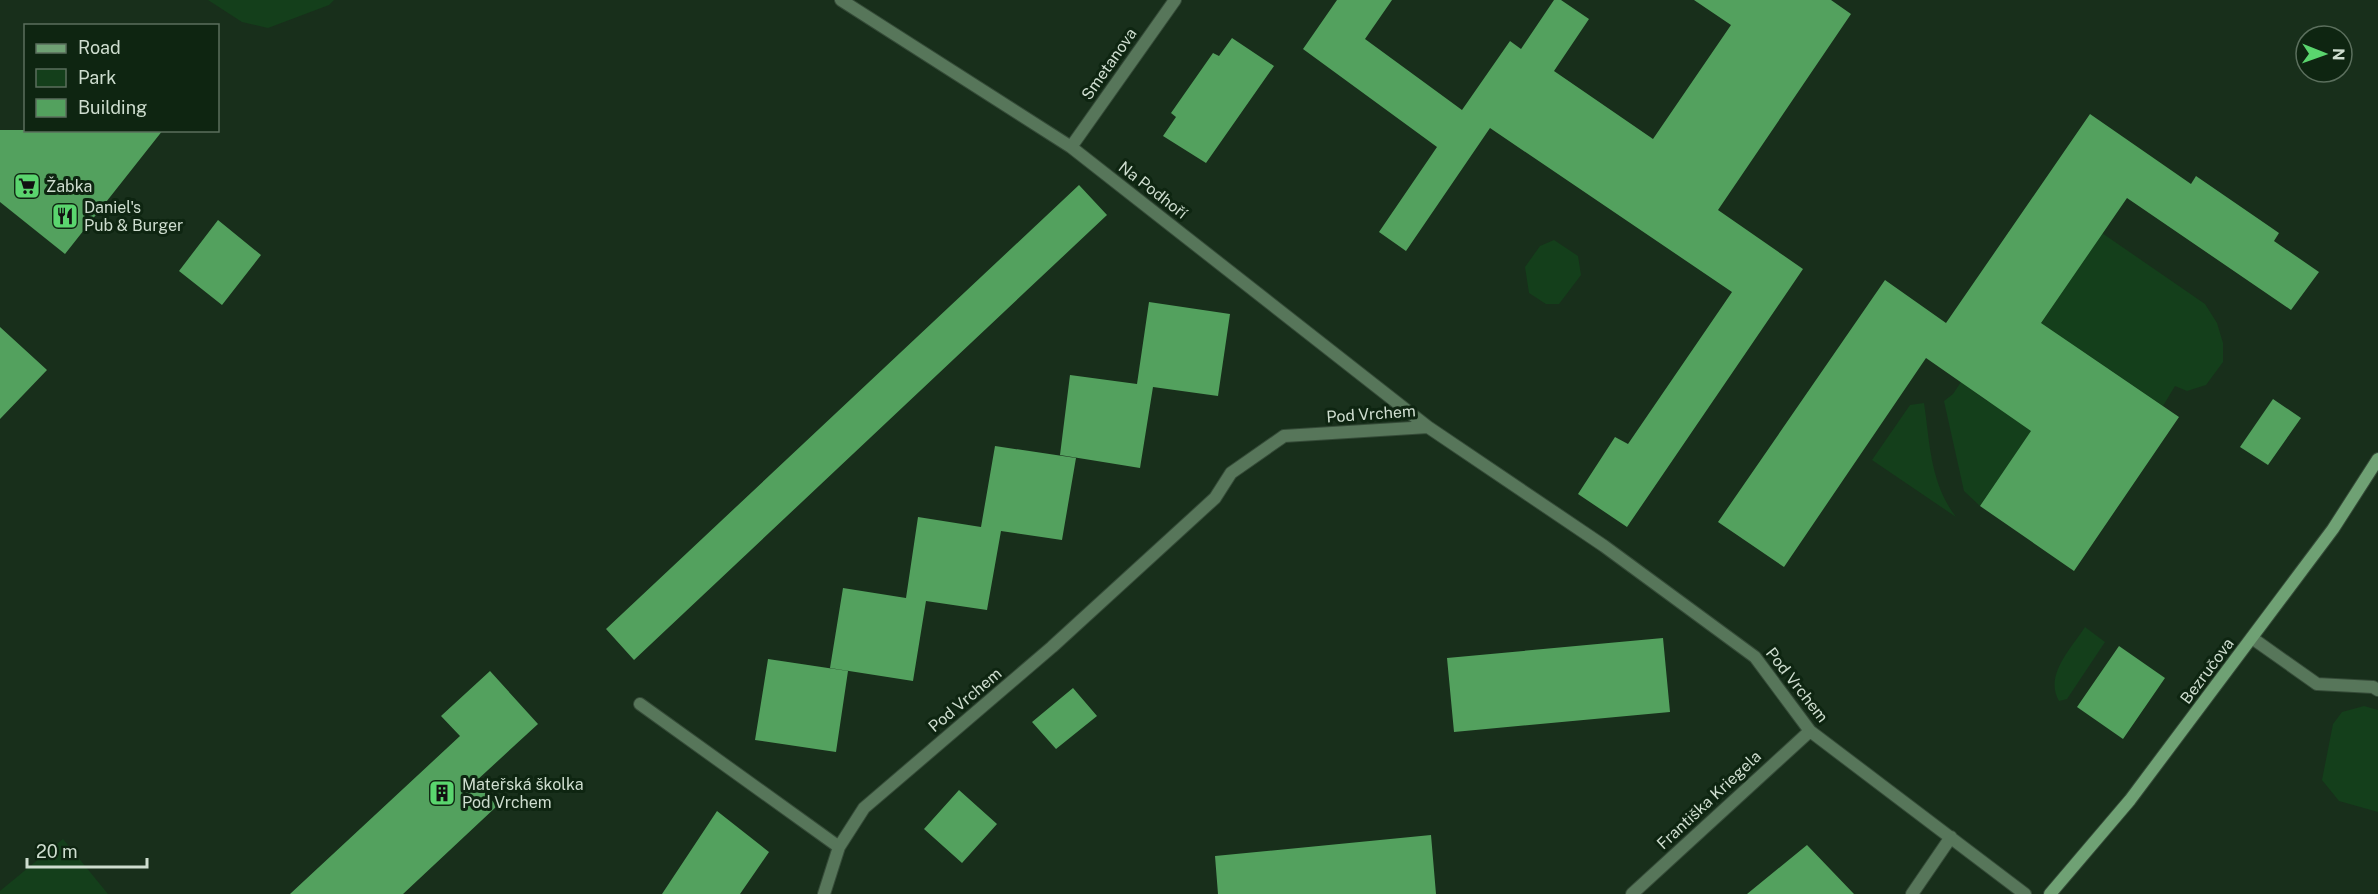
<svg xmlns="http://www.w3.org/2000/svg" width="2378" height="894" font-family="'Public Sans',sans-serif">
  <rect width="100%" height="100%" fill="#182f1b"/>
  <!-- green -->
  <path fill="#143f1b" d="M 208,0 L 334,0 L 329,5 L 268,28 L 242,22 Z
    M 2102,233 L 2205,304 L 2217,323 L 2223,343 L 2223,362 L 2206,385 L 2187,391 L 2175,386 L 2163,406 L 2085,353 L 2031,338 Z
    M 1554,240 L 1578,256 L 1581,275 L 1559,304 L 1546,304 L 1529,293 L 1525,267 L 1540,246 Z
    M 1961,382 L 1987,401 L 2043,415 L 1980,506 L 1964,491 L 1944,401 L 1953,394 Z
    M 1924,403 C 1930,443 1930,483 1956,517 L 1872,460 L 1910,405 Z
    M 2085,627 L 2105,642 L 2067,699 L 2059,701 C 2044,675 2071,649 2085,627 Z
    M 2364,706 L 2378,710 L 2378,812 L 2339,801 L 2322,780 L 2333,724 L 2342,712 Z
    M 63,839 L 108,894 L 0,894 L 0,891 Z"/>
  <!-- building -->
  <path fill="#53a15e" d="M 1337,0 L 1392,0 L 1365,39 L 1462,110 L 1510,41 L 1521,49 L 1554,0 L 1561,0 L 1589,19 L 1554,71 L 1653,139 L 1731,25 L 1694,0 L 1831,0 L 1851,14 L 1718,210 L 1803,269 L 1627,527 L 1578,494 L 1615,437 L 1628,444 L 1732,292 L 1490,128 L 1406,251 L 1379,232 L 1437,147 L 1303,49 Z
    M 1232,38 L 1274,66 L 1206,163 L 1163,136 L 1176,117 L 1171,113 L 1213,53 L 1219,56 Z
    M 2090,114 L 2191,184 L 2196,176 L 2279,233 L 2274,241 L 2319,272 L 2291,310 L 2127,198 L 2041,323 L 2179,417 L 2074,571 L 1980,506 L 2031,431 L 1926,358 L 1784,567 L 1718,522 L 1885,280 L 1946,323 Z
    M 0,130 L 163,130 L 65,254 L 0,202 Z
    M 1079,185 L 1107,215 L 634,660 L 606,629 Z
    M 218,220 L 261,255 L 222,305 L 179,271 Z
    M 1149,302 L 1230,314 L 1218,396 L 1153,387 L 1140,468 L 1060,455 L 1070,375 L 1137,384 Z
    M 0,327 L 47,370 L 0,419 Z
    M 2273,399 L 2301,418 L 2268,465 L 2240,447 Z
    M 995,446 L 1076,458 L 1062,540 L 1001,531 L 987,610 L 926,601 L 913,681 L 830,668 L 843,588 L 906,598 L 918,517 L 981,527 Z
    M 1663,638 L 1670,712 L 1454,732 L 1447,658 Z
    M 2119,646 L 2165,678 L 2123,739 L 2077,707 Z
    M 768,659 L 848,671 L 836,752 L 755,740 Z
    M 490,671 L 538,724 L 475,782 L 497,806 L 403,894 L 290,894 L 460,736 L 441,716 Z
    M 1073,688 L 1097,716 L 1056,749 L 1032,722 Z
    M 959,790 L 997,824 L 962,863 L 924,829 Z
    M 717,811 L 769,852 L 740,894 L 662,894 Z
    M 1431,835 L 1436,894 L 1218,894 L 1215,856 Z
    M 1807,845 L 1854,894 L 1747,894 Z"/>
  <g fill="none" stroke-linecap="round" stroke-linejoin="round">
    <defs>
      <path id="street" d="M 841,0 L 1071,147 L 1428,427 L 1604,546 L 1755,657 L 1810,731 L 2025,894
        M 1071,147 L 1175,0
        M 2252,638 L 2317,684 L 2373,687 L 2378,690
        M 640,704 L 839,847
        M 824,894 L 839,847 L 864,808 L 1052,647 L 1215,498 L 1231,473 L 1284,436 L 1428,427
        M 1632,894 L 1810,731
        M 1912,894 L 1951,837"/>
      <path id="secondary" d="M 2050,894 L 2130,800 L 2333,529 L 2378,459"/>
    </defs>
    <!-- street casing -->
    <use href="#street" stroke="#354b38" stroke-width="14"/>
    <!-- secondary casing -->
    <use href="#secondary" stroke="#354b38" stroke-width="14"/>
    <!-- street -->
    <use href="#street" stroke="#57765a" stroke-width="12"/>
    <!-- secondary -->
    <use href="#secondary" stroke="#6fa174" stroke-width="12"/>
  </g>
  <!-- icons -->
  <defs>
    <symbol id="supermarket-square" viewBox="-11 -11 22 22"><rect x="-9" y="-9" width="18" height="18" rx="4" fill="#5ad56e" stroke="#0e2511"/><path d="M-6-5.5h2.5l.6 2H6L4.5 2H-2.5L-4.4-4H-6ZM-1.5 3.2a1.3 1.3 0 1 0 .1 0ZM3 3.2a1.3 1.3 0 1 0 .1 0Z" fill="#111"/></symbol>
    <symbol id="restaurant-square" viewBox="-11 -11 22 22"><rect x="-9" y="-9" width="18" height="18" rx="4" fill="#5ad56e" stroke="#0e2511"/><path d="M-5-6h1v4h1v-4h1v4h1v-4h1v5L-1.5 .5V6h-2V.5L-5-1ZM5-6V6H3V1.5H1.5Q1.5-4 5-6Z" fill="#111"/></symbol>
    <symbol id="building-square" viewBox="-11 -11 22 22"><rect x="-9" y="-9" width="18" height="18" rx="4" fill="#5ad56e" stroke="#0e2511"/><path d="M-4-6H4V6H1V3H-1V6H-4ZM-2.5-4.3h1.7v1.8h-1.7ZM.8-4.3h1.7v1.8H.8ZM-2.5-1h1.7V.8h-1.7ZM.8-1h1.7V.8H.8Z" fill="#111"/></symbol>
  </defs>
  <g fill-rule="evenodd">
    <use href="#supermarket-square" x="12" y="171" width="30" height="30"/>
    <use href="#restaurant-square" x="50" y="201" width="30" height="30"/>
    <use href="#building-square" x="427" y="778" width="30" height="30"/>
  </g>
  <g text-anchor="middle" dominant-baseline="central" stroke-width="6" stroke-linejoin="round" paint-order="stroke">
    <!-- street labels -->
    <g font-size="16" fill="#ceddcf" stroke="#0e2511">
      <text transform="translate(1109 64) rotate(-55)">Smetanova</text>
      <text transform="translate(1153 190) rotate(38)">Na Podhoří</text>
      <text transform="translate(1371 414) rotate(-4)">Pod Vrchem</text>
      <text transform="translate(2207 671) rotate(-53)">Bezručova</text>
      <text transform="translate(1797 685) rotate(52)">Pod Vrchem</text>
      <text transform="translate(965 700) rotate(-40)">Pod Vrchem</text>
      <text transform="translate(1709 800) rotate(-43)">Františka Kriegela</text>
    </g>
    <!-- poi labels -->
    <g font-size="16" fill="#ceddcf" stroke="#0e2511" text-anchor="start">
      <text x="46" y="186">Žabka</text>
      <text x="84" y="207">Daniel's<tspan x="84" dy="18">Pub &amp; Burger</tspan></text>
      <text x="462" y="784">Mateřská školka<tspan x="462" dy="18">Pod Vrchem</tspan></text>
    </g>
  </g>
  <!-- legend -->
  <rect x="24" y="24" width="195" height="108" fill="#0e2511" stroke="#5b6f5d" stroke-width="1.5"/>
  <rect x="36" y="44" width="30" height="9" fill="#6fa174" stroke="#5b6f5d" stroke-width="1.5"/>
  <text x="78" y="54" font-size="18" fill="#ceddcf">Road</text>
  <rect x="36" y="69" width="30" height="18" fill="#143f1b" stroke="#5b6f5d" stroke-width="1.5"/>
  <text x="78" y="84" font-size="18" fill="#ceddcf">Park</text>
  <rect x="36" y="99" width="30" height="18" fill="#53a15e" stroke="#5b6f5d" stroke-width="1.5"/>
  <text x="78" y="114" font-size="18" fill="#ceddcf">Building</text>
  <!-- north arrow -->
  <g transform="translate(2324 54) rotate(91)"><circle r="28" fill="#0e2511" stroke="#5b6f5d" stroke-width="1.5"/>
  <path d="M0-4.5L10 22L0 15L-10 22Z" fill="#5ad56e"/>
  <text y="-9" font-size="16" font-weight="bold" text-anchor="middle" fill="#ceddcf">N</text>
  </g>
  <!-- scale -->
  <path d="M27 858v9h120v-9" fill="none" stroke="#ceddcf" stroke-width="3"/>
  <text x="36" y="858" font-size="18" fill="#ceddcf" stroke="#0e2511" stroke-width="4.5" paint-order="stroke">20 m</text>
</svg>
